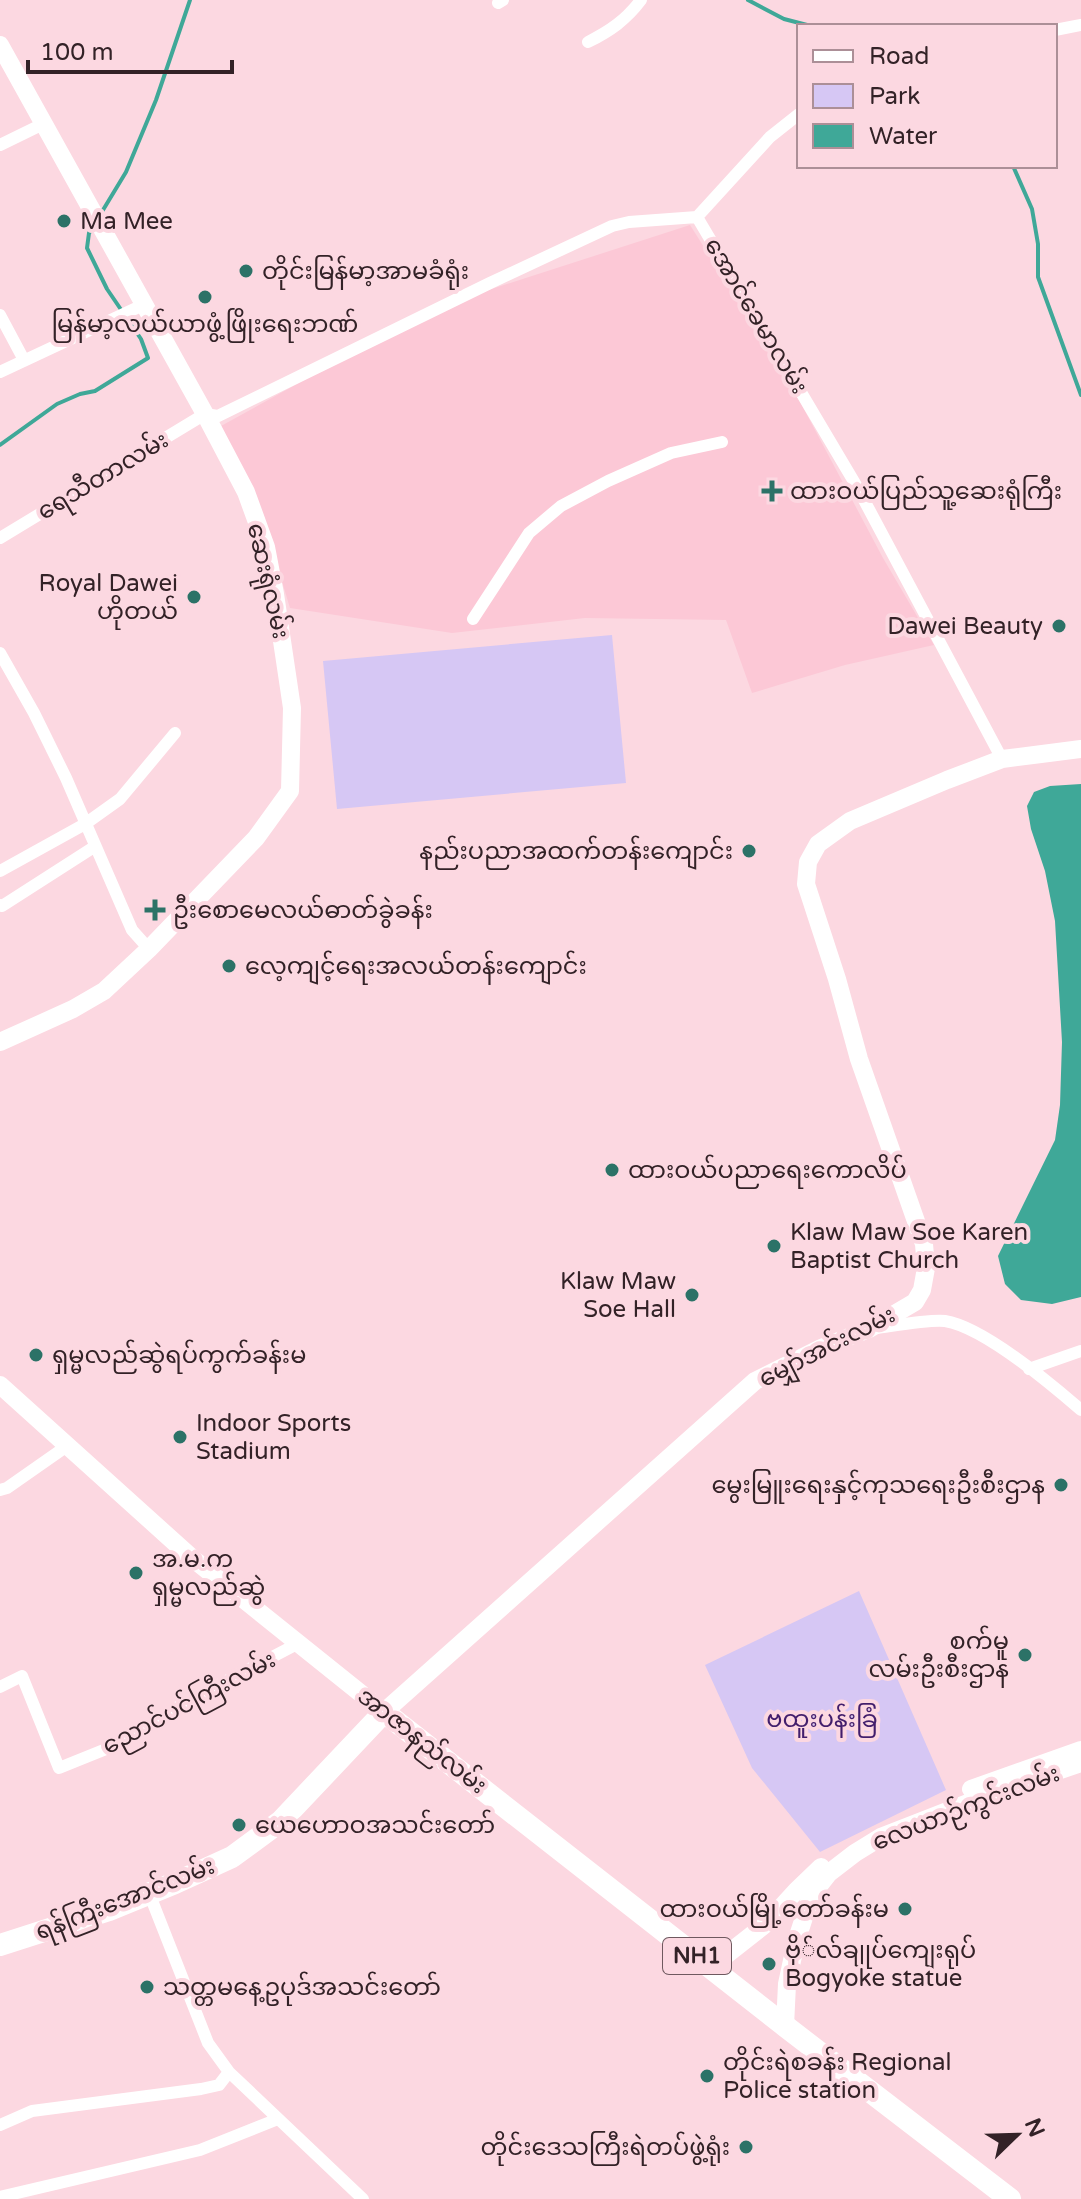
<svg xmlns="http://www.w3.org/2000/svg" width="1081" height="2199" font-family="'Varela Round','Noto Sans Myanmar',sans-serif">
  <rect width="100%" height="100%" fill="#fcd8e1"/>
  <!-- built -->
  <path fill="#fcc8d6" d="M 690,225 L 789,381 L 883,558 L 934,645 L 845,665 L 752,693 L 726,620 L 585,618 L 452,633 L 290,608 L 277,565 L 221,426 L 375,341 L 470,296 Z"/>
  <!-- green -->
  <path fill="#d6c7f4" d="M 612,635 L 626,783 L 337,809 L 323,661 Z
    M 859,1591 L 946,1790 L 820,1852 L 752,1768 L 705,1665 Z"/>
  <!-- water -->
  <path fill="#3fa898" d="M 1081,784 L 1081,1297 L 1052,1304 L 1021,1300 L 1005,1284 L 998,1256 L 1055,1140 L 1060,1105 L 1062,1042 L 1055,921 L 1045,871 L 1031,829 L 1027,806 L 1034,792 L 1050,786 Z"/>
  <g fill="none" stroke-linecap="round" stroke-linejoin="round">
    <!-- stream -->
    <path stroke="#3fa898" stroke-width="4" d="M 748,0 L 784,19 L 811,26
      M 1013,166 L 1032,209 L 1038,244 L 1038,277 L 1081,395
      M 100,215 L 126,172 L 156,100 L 190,0
      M 0,445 L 57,404 L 80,394 L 95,391 L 148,358 L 141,339 L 107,289 L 87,248 L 89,233 L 94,226"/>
    <!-- street -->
    <path stroke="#fff" stroke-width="12" d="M 498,3 L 503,0
      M 1055,30 L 1081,25
      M 588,42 C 610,31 626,20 641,0
      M 0,145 L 43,124
      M 697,217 L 770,137 L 799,114
      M 0,315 L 24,360
      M 0,372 L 143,305
      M 0,538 L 205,414 L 218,416 L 490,283 L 612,226 L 629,222 L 697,217 L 856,485 L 1002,759
      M 473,619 L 529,533 L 561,506 L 608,481 L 671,453 L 722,442
      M 0,653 L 34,713 L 66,778 L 132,930 L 149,949
      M 0,871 L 85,824 L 120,799 L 175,733
      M 0,905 L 2,906 L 94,847
      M 876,1328 C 892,1326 931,1319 945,1321 C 983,1327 1051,1384 1081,1410
      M 1029,1369 L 1081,1351
      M 0,1490 L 7,1488 L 67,1446
      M 0,1687 L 22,1676 L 59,1768 L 121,1743 L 184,1703 L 299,1643
      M 149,1893 L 208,2043 L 229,2072 L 363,2199
      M 0,2125 L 32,2111 L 201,2089 L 219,2085 L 229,2072
      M 0,2197 L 200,2150 L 278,2119"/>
    <!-- secondary -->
    <path stroke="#fff" stroke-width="18" d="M 0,45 L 205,414 L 246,492 L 266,547 L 275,594 L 292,708 L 290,791 L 256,838 L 149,949 L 104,991 L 73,1009 L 0,1042
      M 0,1385 L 192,1558 L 384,1712 L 755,1381 L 821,1348 L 869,1329 L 915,1302 L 922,1290 L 926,1268 L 924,1244 L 859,1059 L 837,979 L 806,884 L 808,862 L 818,844 L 850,821 L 947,780 L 1002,759 L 1081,749
      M 971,1789 L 1081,1750
      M 711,1967 L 767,1923 L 796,1891 L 821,1867
      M 785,2026 L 787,1984 L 796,1942 L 811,1896 L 829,1873 L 855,1853 L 881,1837 L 999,1791 L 1081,1763"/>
    <!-- highway -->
    <path stroke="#fff" stroke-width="22" d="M 0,1945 L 109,1910 L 175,1883 L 232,1857 L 281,1821 L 384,1712 L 785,2026 L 1010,2199"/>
  </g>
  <!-- markers -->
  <g fill="#2c7267" stroke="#fcd8e1" stroke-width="3">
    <circle cx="64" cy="221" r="8"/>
    <circle cx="246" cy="271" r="8"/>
    <circle cx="205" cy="297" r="8"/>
    <path d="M768 479h8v8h8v8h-8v8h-8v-8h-8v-8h8z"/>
    <circle cx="194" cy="597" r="8"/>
    <circle cx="1059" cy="626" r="8"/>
    <circle cx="749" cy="851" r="8"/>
    <path d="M151 898h8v8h8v8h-8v8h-8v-8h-8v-8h8z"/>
    <circle cx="229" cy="966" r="8"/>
    <circle cx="612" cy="1170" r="8"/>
    <circle cx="774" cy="1246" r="8"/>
    <circle cx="692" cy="1295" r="8"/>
    <circle cx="36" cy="1355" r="8"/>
    <circle cx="180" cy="1437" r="8"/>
    <circle cx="1061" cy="1485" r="8"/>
    <circle cx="136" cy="1573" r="8"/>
    <circle cx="1025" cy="1655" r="8"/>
    <circle cx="239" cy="1825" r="8"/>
    <circle cx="905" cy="1909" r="8"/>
    <circle cx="769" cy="1964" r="8"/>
    <circle cx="147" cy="1987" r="8"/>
    <circle cx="707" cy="2076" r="8"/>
    <circle cx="746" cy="2147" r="8"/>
  </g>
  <g text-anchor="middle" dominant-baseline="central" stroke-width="8" stroke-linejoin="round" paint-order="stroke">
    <!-- shield labels -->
    <rect fill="#fcd8e1" stroke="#6f595f" stroke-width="2" x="663" y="1938" width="68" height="36" rx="6"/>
    <g font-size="22" font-weight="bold" fill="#332227">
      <text x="697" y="1956">NH1</text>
    </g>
    <!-- poi labels -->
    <g font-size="24" fill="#332227" stroke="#fcd8e1" text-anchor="start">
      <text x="80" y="221">Ma Mee</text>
      <text x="262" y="271">တိုင်းမြန်မာ့အာမခံရုံး</text>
      <text x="205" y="324" text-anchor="middle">မြန်မာ့လယ်ယာဖွံ့ဖြိုးရေးဘဏ်</text>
      <text x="790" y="491">ထားဝယ်ပြည်သူ့ဆေးရုံကြီး</text>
      <text x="178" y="583" text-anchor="end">Royal Dawei<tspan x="178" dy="28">ဟိုတယ်</tspan></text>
      <text x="1043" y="626" text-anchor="end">Dawei Beauty</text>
      <text x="733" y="851" text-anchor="end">နည်းပညာအထက်တန်းကျောင်း</text>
      <text x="173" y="910">ဦးစောမေလယ်ဓာတ်ခွဲခန်း</text>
      <text x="245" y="966">လေ့ကျင့်ရေးအလယ်တန်းကျောင်း</text>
      <text x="628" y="1170">ထားဝယ်ပညာရေးကောလိပ်</text>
      <text x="790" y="1232">Klaw Maw Soe Karen<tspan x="790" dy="28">Baptist Church</tspan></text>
      <text x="676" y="1281" text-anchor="end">Klaw Maw<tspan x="676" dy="28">Soe Hall</tspan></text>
      <text x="52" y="1355">ရှမ္မလည်ဆွဲရပ်ကွက်ခန်းမ</text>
      <text x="196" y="1423">Indoor Sports<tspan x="196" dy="28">Stadium</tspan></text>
      <text x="1045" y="1485" text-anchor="end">မွေးမြူးရေးနှင့်ကုသရေးဦးစီးဌာန</text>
      <text x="152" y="1559">အ.မ.က<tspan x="152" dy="28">ရှမ္မလည်ဆွဲ</tspan></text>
      <text x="1009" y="1641" text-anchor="end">စက်မူ<tspan x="1009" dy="28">လမ်းဦးစီးဌာန</tspan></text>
      <text x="255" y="1825">ယေဟောဝအသင်းတော်</text>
      <text x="889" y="1909" text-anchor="end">ထားဝယ်မြို့တော်ခန်းမ</text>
      <text x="785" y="1950">ဗို်လ်ချုပ်ကျေးရုပ်<tspan x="785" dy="28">Bogyoke statue</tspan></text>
      <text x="163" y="1987">သတ္တမနေ့ဥပုဒ်အသင်းတော်</text>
      <text x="723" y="2062">တိုင်းရဲစခန်း Regional<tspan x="723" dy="28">Police station</tspan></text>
      <text x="730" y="2147" text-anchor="end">တိုင်းဒေသကြီးရဲတပ်ဖွဲ့ရုံး</text>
    </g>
    <!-- street labels -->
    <g font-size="24" fill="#332227" stroke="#fcd8e1">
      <text transform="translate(756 316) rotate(59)">အောင်ခေမာလမ်း</text>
      <text transform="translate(103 476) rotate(-31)">ရေသီတာလမ်း</text>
      <text transform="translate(268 581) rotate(77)">ဆေးရုံလမ်း</text>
      <text transform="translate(827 1347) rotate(-27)">မျှော်အင်းလမ်း</text>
      <text transform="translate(189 1703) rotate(-28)">ညောင်ပင်ကြီးလမ်း</text>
      <text transform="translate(422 1741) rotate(38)">အာဇာနည်လမ်း</text>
      <text transform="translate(966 1808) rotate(-21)">လေယာဉ်ကွင်းလမ်း</text>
      <text transform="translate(125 1899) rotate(-21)">ရန်ကြီးအောင်လမ်း</text>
    </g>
    <!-- park labels -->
    <g font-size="24" fill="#421e6c" stroke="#fcd8e1">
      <text x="822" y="1719">ဗထူးပန်းခြံ</text>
    </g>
  </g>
  <!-- legend -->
  <rect x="797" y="24" width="260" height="144" fill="#fcd8e1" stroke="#ac8f97" stroke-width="2"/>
  <rect x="813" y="50" width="40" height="12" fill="#ffffff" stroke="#ac8f97" stroke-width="2"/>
  <text x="869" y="64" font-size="24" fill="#332227">Road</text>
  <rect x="813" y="84" width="40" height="24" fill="#d6c7f4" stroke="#ac8f97" stroke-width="2"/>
  <text x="869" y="104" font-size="24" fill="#332227">Park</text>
  <rect x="813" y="124" width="40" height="24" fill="#3fa898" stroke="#ac8f97" stroke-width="2"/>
  <text x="869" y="144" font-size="24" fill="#332227">Water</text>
  <!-- north arrow -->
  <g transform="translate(1017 2135) rotate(67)" stroke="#fcd8e1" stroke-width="6" paint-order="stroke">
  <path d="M0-6L14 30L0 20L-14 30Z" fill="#332227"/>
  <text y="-12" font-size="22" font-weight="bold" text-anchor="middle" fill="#332227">N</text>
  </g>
  <!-- scale -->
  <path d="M28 60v12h204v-12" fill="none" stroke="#332227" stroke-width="4"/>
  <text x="40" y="60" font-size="24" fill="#332227" stroke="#fcd8e1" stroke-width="6" paint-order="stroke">100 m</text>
</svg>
